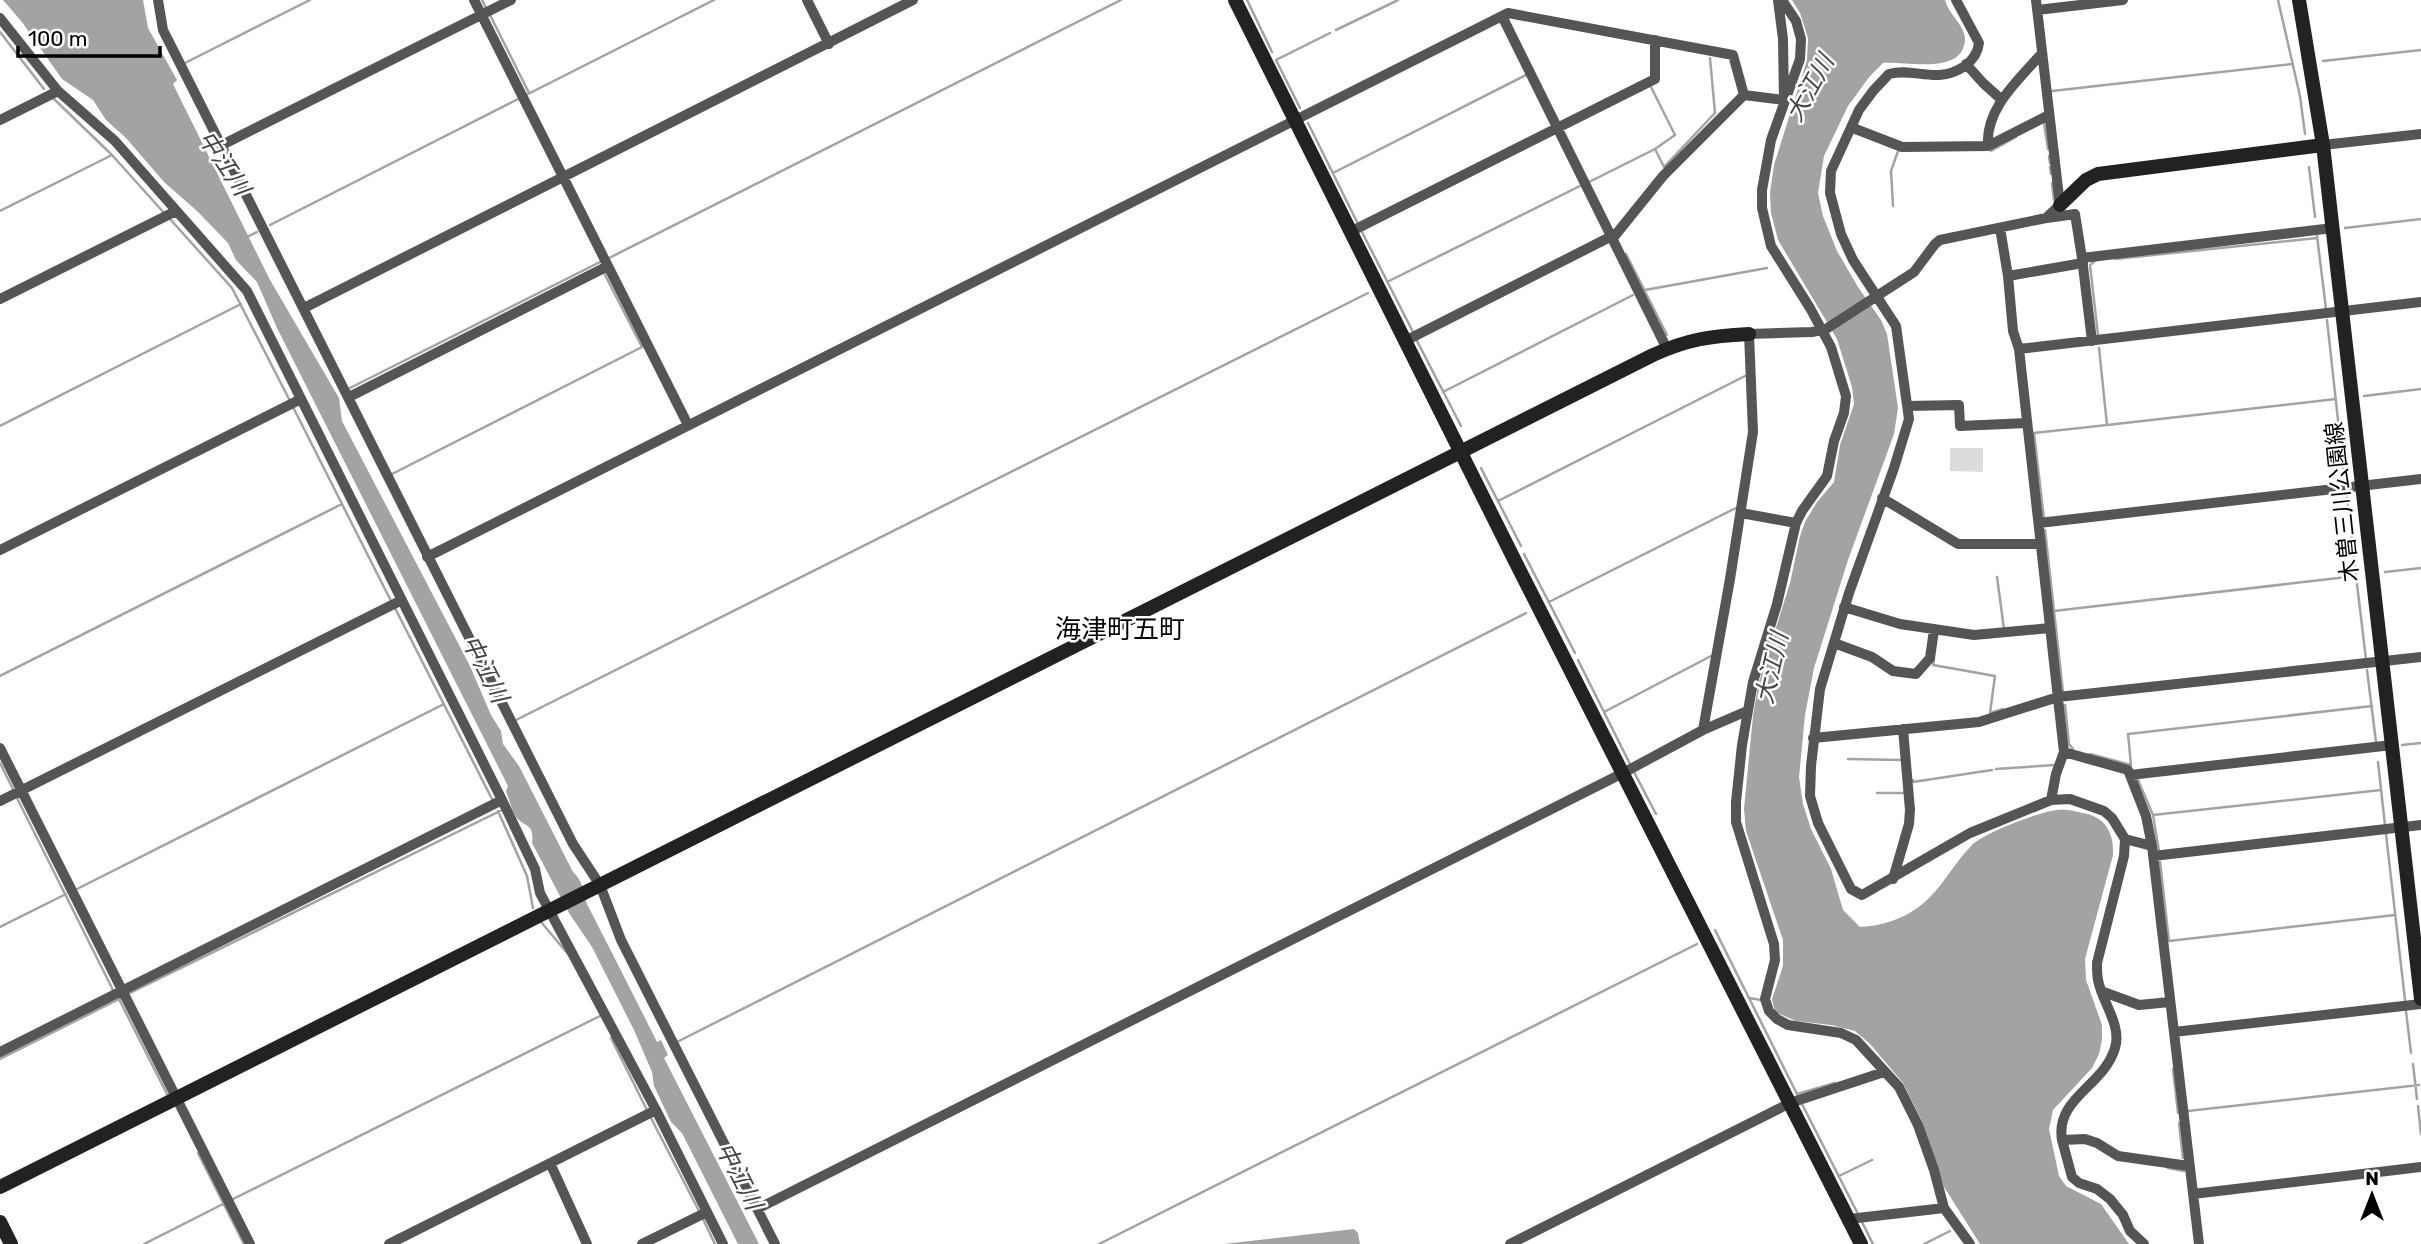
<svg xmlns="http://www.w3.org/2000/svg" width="2421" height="1244" font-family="Rubik,'Noto Sans JP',sans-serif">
  <rect width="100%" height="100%" fill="#fff"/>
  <!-- green -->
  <path fill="#dcdcdc" d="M 1950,448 L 1983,448 L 1983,472 L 1950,471 Z"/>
  <!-- water -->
  <path fill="#a3a3a3" d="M 3,0 L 143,0 L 148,28 L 177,80 L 173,84 L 270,280 L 339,398 L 342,421 L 470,666 L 491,715 L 501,731 L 503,744 L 519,766 L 573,872 C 586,885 581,891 588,906 C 611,951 634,996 657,1042 L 661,1040 L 668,1055 L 664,1058 L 759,1244 L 738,1244 L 682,1133 L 671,1122 L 654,1086 L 652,1072 L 634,1030 L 592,947 L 569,913 L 532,843 C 535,821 522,828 515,815 C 511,808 509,799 506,791 L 508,786 L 277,328 L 257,282 L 236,260 L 228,243 L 197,211 L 164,182 L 126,138 L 106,120 L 93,100 L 62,79 L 22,22 Z
    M 1792,0 L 1945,0 C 1948,14 1965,25 1965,39 C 1964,76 1905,61 1883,63 L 1870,76 L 1848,106 L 1824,156 L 1818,193 L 1823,216 L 1837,251 L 1858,287 L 1881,320 L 1887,334 L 1898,408 L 1894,434 L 1848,560 L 1814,668 L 1805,715 L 1799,777 L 1803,804 L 1811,829 L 1831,869 L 1843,910 L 1860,927 C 1882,926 1903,919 1920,906 C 1942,889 1953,864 1972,845 C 1986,832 2037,813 2056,810 C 2067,808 2077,812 2088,814 C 2108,820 2114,836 2113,855 L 2085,959 L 2086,980 L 2102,1025 L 2102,1040 L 2099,1054 L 2092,1068 L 2053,1110 L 2049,1129 L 2059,1176 L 2066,1186 L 2101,1204 L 2129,1244 L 1980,1244 L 1944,1187 L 1921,1119 L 1903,1083 L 1870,1044 L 1855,1031 L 1831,1025 L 1796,1021 L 1775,1012 L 1772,999 L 1783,966 L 1783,940 L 1746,831 L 1744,809 L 1753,716 L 1758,685 L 1790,583 L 1800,536 L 1805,522 L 1817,502 L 1834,482 L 1840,445 L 1854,404 L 1852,387 L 1837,339 L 1778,240 L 1771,213 L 1770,193 L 1774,165 L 1807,60 L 1808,38 L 1800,13 Z
    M 1354,1229 L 1358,1233 L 1360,1244 L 1224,1244 Z"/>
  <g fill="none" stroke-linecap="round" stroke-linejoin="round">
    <!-- stream -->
    <path stroke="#a3a3a3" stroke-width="2.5" d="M 482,0 L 486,8
      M 1247,0 L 1272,52
      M 2278,0 L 2300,96 L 2305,134
      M 490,15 L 529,93
      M 1336,30 L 1398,0
      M 0,32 L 44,89
      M 2323,61 L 2421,50
      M 185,63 L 310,0
      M 2052,91 L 2292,64
      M 526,95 L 714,0
      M 54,99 L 112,155 L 165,214
      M 1300,108 L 1276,60 L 1330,33
      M 1308,123 L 1357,222
      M 2044,123 L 2048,149
      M 1655,149 L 1664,167 L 1715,113 L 1710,58
      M 1991,151 L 2016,137
      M 2049,156 L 2050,163
      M 2050,167 L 2051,174
      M 2309,167 L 2315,217
      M 1333,173 L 1528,74
      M 1589,182 L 1655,149 L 1675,135 L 1651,87
      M 2052,183 L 2054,200
      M 1893,206 L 1891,171 L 1898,151
      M 0,211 L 112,155
      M 170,219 L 232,288 L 289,399
      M 270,225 L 518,99
      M 2345,228 L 2421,219
      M 1362,232 L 1413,332
      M 2317,236 L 2326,309
      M 247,237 L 257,232
      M 1626,254 L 1667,335
      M 609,258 L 1121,0
      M 2115,259 L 2317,238
      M 2095,261 L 2090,265 L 2098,335
      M 1387,282 L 1582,185
      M 1645,290 L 1767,268
      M 2327,320 L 2345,484
      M 1416,339 L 1461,426
      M 348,389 L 602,261
      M 1443,392 L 1633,295
      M 2364,396 L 2421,389
      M 293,407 L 391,601
      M 2107,425 L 2336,399
      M 0,426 L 241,304
      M 1481,468 L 1521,546
      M 392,474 L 642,347 L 604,273
      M 2346,493 L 2349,513
      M 1498,501 L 1745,376
      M 2044,519 L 2034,433 L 2107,425 L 2099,348
      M 2350,526 L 2366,659
      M 2045,530 L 2063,692
      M 1524,554 L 1575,653
      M 2385,572 L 2421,568
      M 1997,577 L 2004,629
      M 1549,602 L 1736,508
      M 395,608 L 493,801
      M 2054,611 L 2356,576
      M 1934,659 L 1933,665 L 1995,676 L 1990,713 L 2003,709
      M 1578,660 L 1630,764
      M 2367,670 L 2376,742
      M 0,676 L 342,504
      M 2065,705 L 2069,744 L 2073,749
      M 1604,712 L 1711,656
      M 514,721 L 1368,293
      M 2402,745 L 2421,743
      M 2090,754 L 2131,765
      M 1848,759 L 1901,760
      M 2378,762 L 2385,825
      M 0,763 L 14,791
      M 2131,765 L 2128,734 L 2372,706
      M 1996,769 L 2055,765
      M 1634,772 L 1656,814
      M 1913,780 L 1913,782 L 1992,770
      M 2138,780 L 2153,815 L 2159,851
      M 1877,793 L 1903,793
      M 17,798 L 114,992
      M 498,811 L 527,876 L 533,908
      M 2153,815 L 2381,790
      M 2386,834 L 2405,1000
      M 2160,862 L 2169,941 L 2395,915
      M 75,890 L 444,704
      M 541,922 L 568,954
      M 0,927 L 66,894
      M 1715,930 L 1749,998 L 1761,1000
      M 128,994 L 502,810
      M 1749,998 L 1798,1096
      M 119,999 L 168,1096
      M 2406,1011 L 2411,1053
      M 611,1038 L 647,1110
      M 677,1042 L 1526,613
      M 0,1059 L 121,998
      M 2413,1064 L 2417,1099
      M 2173,1069 L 2178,1113
      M 1797,1094 L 1835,1083
      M 1802,1104 L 1858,1214
      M 2418,1106 L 2421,1134
      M 2188,1111 L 2419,1085
      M 650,1116 L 699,1211
      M 2179,1123 L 2183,1158
      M 198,1153 L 244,1244
      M 2168,1168 L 2184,1171
      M 1839,1176 L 1872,1160
      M 233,1199 L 600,1016
      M 703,1219 L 715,1244
      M 1862,1222 L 1873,1244
      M 144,1244 L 225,1203
      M 1099,1244 L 1697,944
      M 1924,1244 L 1950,1231"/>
    <!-- street -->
    <path stroke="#555" stroke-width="10" d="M 158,0 L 163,30 L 573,844 L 600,885 L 621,940 L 775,1244
      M 474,0 L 688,425
      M 807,0 L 829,44
      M 1782,0 L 1796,21 L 1801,39 L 1800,59 L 1771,140 L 1762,190 L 1762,208 L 1771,246 L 1810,308 L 1831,347 L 1846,396 L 1844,413 L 1834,441 L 1827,476 L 1802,511 L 1796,523 L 1777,604 L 1753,682 L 1742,745 L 1736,802 L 1736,822 L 1774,944 L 1775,960 L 1765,999 L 1769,1011 L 1777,1019 L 1788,1025 L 1841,1033 L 1856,1040 L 1899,1087 L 1918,1125 L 1934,1170 L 1944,1208 L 1970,1244
      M 1956,0 L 1979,43 C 1977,62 1957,74 1939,75 C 1922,76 1906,69 1889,74 L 1873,91 L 1859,110 L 1831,171 L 1830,193 L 1841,234 L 1853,260 L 1896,326 L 1909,419 L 1894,468 L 1849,593 L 1820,689 L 1811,766 L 1810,796 L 1818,823 L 1851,889 L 1862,895 L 1970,833 L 2051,800 L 2070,799 L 2104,811 L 2112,818 L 2125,839 L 2124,856 L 2097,963 C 2097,969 2097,975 2098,980 C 2102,1002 2122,1025 2115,1048 C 2104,1086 2055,1098 2062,1140 L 2085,1139 L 2097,1143 L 2118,1156 L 2189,1166
      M 2037,10 L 2123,0
      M 1502,16 L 1667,349
      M 0,18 L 58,91 L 115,141 L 247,291 L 502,800 L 535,869 L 540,893 L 656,1110 L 723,1244
      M 1966,64 L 1983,83 L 2002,100
      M 1744,95 L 1784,100 L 1783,39 L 1778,0
      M 0,120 L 58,91
      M 1853,128 L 1902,147 L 1988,146 L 2049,115
      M 222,145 L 511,0
      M 2323,145 L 2421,134
      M 1988,146 C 1985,108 2019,80 2042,53
      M 2047,218 L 2075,214 L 2082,258 L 2333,228
      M 2000,228 L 2008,276 L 2013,331 L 2019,349 L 2064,752 L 2128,770 L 2146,816 L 2152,846 L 2199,1244
      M 1350,232 L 1655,79 L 1655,40
      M 1613,238 L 1663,176 L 1744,95
      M 2082,258 L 2092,341
      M 2008,276 L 2083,263
      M 0,299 L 176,211
      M 304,308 L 913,0
      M 1405,341 L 1612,236
      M 2019,349 L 2421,302
      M 349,397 L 608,266
      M 1908,406 L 1959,405 L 1960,426 L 2027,423
      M 1882,498 L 1958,544 L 2041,544
      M 1741,513 L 1796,523
      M 2039,523 L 2421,479
      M 0,550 L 301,399
      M 427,557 L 1508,13 L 1733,55 L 1744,95
      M 1844,607 L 1900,624 L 1974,635 L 2050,628
      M 1834,643 L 1872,657 L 1893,671 L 1916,674 L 1930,658 L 1934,630
      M 1703,730 L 1730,579 L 1753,432 L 1749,334 L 1812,332 L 1826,329 L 1914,272 L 1935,244 L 1940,240 L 2046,218 L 2060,205 L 2036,0
      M 1813,738 L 1979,722 L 2058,697 L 2421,657
      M 0,748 L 250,1244
      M 2130,775 L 2392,745
      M 2051,800 L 2056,774 L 2064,752
      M 0,801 L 402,600
      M 2125,839 L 2152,846
      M 2153,856 L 2421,825
      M 1893,879 L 1909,824 L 1910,810 L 1903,729
      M 2101,991 L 2139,1005 L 2170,1002
      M 2174,1032 L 2421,1004
      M 0,1052 L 502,800
      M 2062,1140 L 2072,1177 L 2079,1183 L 2097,1189 L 2110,1199 L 2123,1215 L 2130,1231 L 2144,1244
      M 550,1163 L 587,1244
      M 2193,1194 L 2421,1167
      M 757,1209 L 1623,773 L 1703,730 L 1747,711
      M 1849,1219 L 1944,1208
      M 389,1244 L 656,1110
      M 642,1244 L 707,1212
      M 1510,1244 L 1790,1103 L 1884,1072"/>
    <!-- secondary -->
    <path stroke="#222" stroke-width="14" d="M 1235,0 L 1512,555 L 1861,1244
      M 2299,0 L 2323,145 L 2421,999
      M 2060,205 L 2086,180 L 2098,174 L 2323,145
      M 0,1187 L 1653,355 C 1688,339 1711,336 1749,334
      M 0,1222 L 11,1244"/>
  </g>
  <g text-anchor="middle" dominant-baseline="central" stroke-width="5" stroke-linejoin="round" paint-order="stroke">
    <!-- street labels -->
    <g font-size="23" fill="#000" stroke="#fff">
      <text transform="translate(2342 502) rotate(-96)">木曽三川公園線</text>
    </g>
    <!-- water labels -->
    <g font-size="24" font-style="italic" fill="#444" stroke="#fff">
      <text transform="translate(1810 88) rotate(-61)">大江川</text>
      <text transform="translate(224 163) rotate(56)">中江川</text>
      <text transform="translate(1772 668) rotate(-77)">大江川</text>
      <text transform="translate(485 669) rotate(63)">中江川</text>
      <text transform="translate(739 1176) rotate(63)">中江川</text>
    </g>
    <!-- quarter labels -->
    <g font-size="26" fill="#000" stroke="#fff">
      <text x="1120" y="629">海津町五町</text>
    </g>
  </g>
  <!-- north arrow -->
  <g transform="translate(2372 1195)" stroke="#ffffff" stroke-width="5" paint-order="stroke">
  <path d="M0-5L12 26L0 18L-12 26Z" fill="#000000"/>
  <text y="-10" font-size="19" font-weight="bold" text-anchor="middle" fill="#000000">N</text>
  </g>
  <!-- scale -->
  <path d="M18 46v10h142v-10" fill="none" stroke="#000000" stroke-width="3.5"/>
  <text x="28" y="46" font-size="21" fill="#000000" stroke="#ffffff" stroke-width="5" paint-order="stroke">100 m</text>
</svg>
